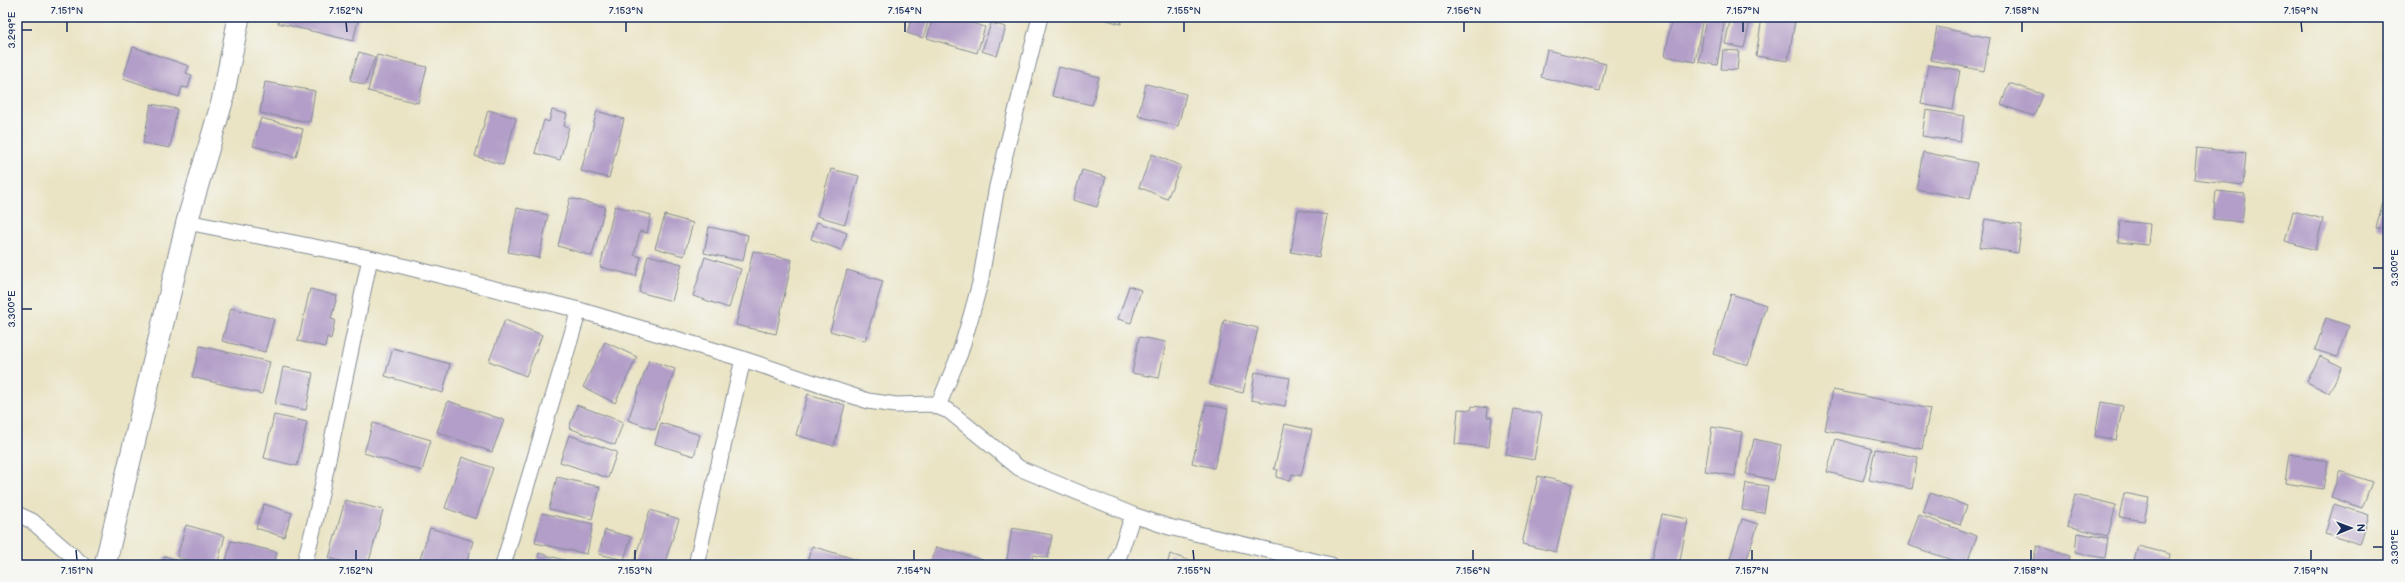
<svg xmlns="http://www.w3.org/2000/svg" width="2405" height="582" font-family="'Balsamiq Sans',sans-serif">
  <rect width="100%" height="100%" fill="#f6f6f2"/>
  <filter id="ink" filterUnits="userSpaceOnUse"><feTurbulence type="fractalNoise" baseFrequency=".025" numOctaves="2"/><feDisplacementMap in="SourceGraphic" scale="8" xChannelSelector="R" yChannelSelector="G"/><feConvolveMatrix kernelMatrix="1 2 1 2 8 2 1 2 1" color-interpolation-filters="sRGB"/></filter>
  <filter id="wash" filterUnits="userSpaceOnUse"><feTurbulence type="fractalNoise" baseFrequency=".012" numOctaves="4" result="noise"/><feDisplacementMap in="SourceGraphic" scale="16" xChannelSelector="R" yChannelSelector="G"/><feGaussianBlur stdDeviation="0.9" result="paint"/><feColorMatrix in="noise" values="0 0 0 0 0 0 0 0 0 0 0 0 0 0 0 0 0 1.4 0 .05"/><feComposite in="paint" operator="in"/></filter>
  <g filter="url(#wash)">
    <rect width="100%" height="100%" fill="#eae4c5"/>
    <g id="blocks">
      <!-- building -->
      <path fill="#b29ec8" d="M 280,17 L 359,17 L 353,41 L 278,23 Z
        M 912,17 L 930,17 L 923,38 L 907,33 Z
        M 933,17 L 952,17 L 985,27 L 977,53 L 927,38 Z
        M 1097,17 L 1123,17 L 1121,24 Z
        M 1672,17 L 1703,17 L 1695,62 L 1665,56 Z
        M 1706,17 L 1725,17 L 1717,65 L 1699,62 Z
        M 1731,17 L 1751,17 L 1744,48 L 1725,44 Z
        M 1762,17 L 1795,21 L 1788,61 L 1756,56 Z
        M 2233,17 L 2252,17 L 2251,21 Z
        M 991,23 L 1006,27 L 997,56 L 982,51 Z
        M 1937,27 L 1990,38 L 1984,71 L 1931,60 Z
        M 133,47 L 189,66 L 186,73 L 192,75 L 188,88 L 182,87 L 179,97 L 123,78 Z
        M 1547,50 L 1606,64 L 1600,91 L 1541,77 Z
        M 1723,50 L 1739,51 L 1737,70 L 1721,69 Z
        M 359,52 L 375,57 L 365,85 L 350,80 Z
        M 377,55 L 427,67 L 418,103 L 368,91 Z
        M 1928,65 L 1960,70 L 1953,110 L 1921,104 Z
        M 1059,67 L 1099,77 L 1092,105 L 1052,96 Z
        M 265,82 L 315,91 L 310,122 L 260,113 Z
        M 2009,83 L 2042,94 L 2034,116 L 2001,105 Z
        M 1146,84 L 1186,94 L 1178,126 L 1138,116 Z
        M 151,104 L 177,109 L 170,148 L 143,143 Z
        M 488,110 L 516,118 L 503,165 L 475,156 Z
        M 552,110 L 567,114 L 564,126 L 569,127 L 560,160 L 535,153 L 544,120 L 549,122 Z
        M 1926,110 L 1964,116 L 1960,142 L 1922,136 Z
        M 597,111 L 624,119 L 609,178 L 581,171 Z
        M 261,118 L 303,129 L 296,157 L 253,146 Z
        M 2197,148 L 2246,153 L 2243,185 L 2194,179 Z
        M 1923,152 L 1977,163 L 1970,199 L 1916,189 Z
        M 1152,154 L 1181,166 L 1167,199 L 1139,187 Z
        M 831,169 L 859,176 L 845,224 L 817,216 Z
        M 1082,170 L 1106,177 L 1097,207 L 1073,200 Z
        M 2216,191 L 2245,194 L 2242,222 L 2213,219 Z
        M 2385,194 L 2388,195 L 2388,231 L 2376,228 Z
        M 570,198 L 605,207 L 592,256 L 558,246 Z
        M 615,206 L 651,215 L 647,233 L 640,231 L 634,255 L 641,257 L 636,276 L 600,267 Z
        M 517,208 L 548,215 L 539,258 L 508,252 Z
        M 1298,210 L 1327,215 L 1319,257 L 1291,252 Z
        M 2293,211 L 2323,219 L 2315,250 L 2285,241 Z
        M 665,215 L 693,223 L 684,256 L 655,248 Z
        M 1985,219 L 2022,225 L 2018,253 L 1980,247 Z
        M 2120,221 L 2150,224 L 2148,245 L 2118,242 Z
        M 817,222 L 847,233 L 841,250 L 811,239 Z
        M 709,227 L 748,235 L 743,261 L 704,253 Z
        M 753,251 L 792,260 L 776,334 L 736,325 Z
        M 648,255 L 682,264 L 672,301 L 639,292 Z
        M 705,257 L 741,269 L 729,308 L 693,296 Z
        M 847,270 L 883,281 L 865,341 L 830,331 Z
        M 1129,286 L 1141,290 L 1131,323 L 1118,319 Z
        M 310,289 L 337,296 L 331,319 L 335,320 L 331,339 L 327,337 L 325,347 L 298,341 Z
        M 1731,294 L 1766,305 L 1748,365 L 1713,354 Z
        M 231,308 L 274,319 L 265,352 L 222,341 Z
        M 2326,318 L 2349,326 L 2338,357 L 2315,350 Z
        M 505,320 L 542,335 L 526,376 L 489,361 Z
        M 1224,320 L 1258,328 L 1243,393 L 1210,385 Z
        M 1139,337 L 1166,342 L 1159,378 L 1132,373 Z
        M 605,342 L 637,357 L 615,403 L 583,387 Z
        M 200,346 L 270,362 L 262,394 L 192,377 Z
        M 393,348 L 450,364 L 443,393 L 385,376 Z
        M 2320,356 L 2342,367 L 2329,393 L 2307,382 Z
        M 649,360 L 675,369 L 655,430 L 628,420 Z
        M 283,367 L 313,373 L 306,410 L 275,404 Z
        M 1255,372 L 1290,378 L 1285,406 L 1251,400 Z
        M 1833,390 L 1930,409 L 1922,449 L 1825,430 Z
        M 808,394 L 845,405 L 834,446 L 796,435 Z
        M 448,401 L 504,420 L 492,452 L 437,432 Z
        M 2101,402 L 2123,406 L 2116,440 L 2095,436 Z
        M 1206,404 L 1228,409 L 1214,468 L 1192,463 Z
        M 577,405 L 623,422 L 615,445 L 569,428 Z
        M 1472,406 L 1488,408 L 1487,417 L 1492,417 L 1489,447 L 1455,444 L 1458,409 L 1471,410 Z
        M 1514,409 L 1542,414 L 1534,460 L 1506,455 Z
        M 274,415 L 307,422 L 297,466 L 264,458 Z
        M 373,423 L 431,440 L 422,471 L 364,453 Z
        M 661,423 L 700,435 L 694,456 L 655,444 Z
        M 1285,424 L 1312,430 L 1301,476 L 1292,474 L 1290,481 L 1276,477 L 1278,470 L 1274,469 Z
        M 1712,427 L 1742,432 L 1735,476 L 1705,471 Z
        M 569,435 L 617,452 L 608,478 L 560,462 Z
        M 1754,439 L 1781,445 L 1774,480 L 1746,474 Z
        M 1836,439 L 1872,449 L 1863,481 L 1827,472 Z
        M 1875,449 L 1918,457 L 1912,489 L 1869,480 Z
        M 2289,454 L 2328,461 L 2323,489 L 2285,483 Z
        M 462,457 L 493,468 L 476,519 L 445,508 Z
        M 2340,471 L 2372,482 L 2362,508 L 2331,497 Z
        M 1538,476 L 1572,484 L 1556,552 L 1522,544 Z
        M 557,477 L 600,487 L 592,519 L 549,509 Z
        M 1746,483 L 1768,486 L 1764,513 L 1742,510 Z
        M 1930,493 L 1967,506 L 1960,525 L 1923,512 Z
        M 2124,493 L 2149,498 L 2144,521 L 2119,517 Z
        M 2075,495 L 2116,505 L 2108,536 L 2067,526 Z
        M 345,500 L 383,510 L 368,565 L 355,565 L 329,558 Z
        M 264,504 L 292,513 L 284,537 L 256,528 Z
        M 2334,504 L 2369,515 L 2360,544 L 2325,534 Z
        M 650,510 L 679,519 L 664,565 L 642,565 L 634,562 Z
        M 542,513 L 593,524 L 587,554 L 535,543 Z
        M 1662,514 L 1688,519 L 1679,565 L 1651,565 Z
        M 1919,515 L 1977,536 L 1966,565 L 1908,545 Z
        M 1742,519 L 1758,524 L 1745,565 L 1728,565 Z
        M 186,525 L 225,536 L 217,565 L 205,565 L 177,557 Z
        M 430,528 L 473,541 L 466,565 L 418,565 Z
        M 1012,528 L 1052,535 L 1048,558 L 1033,555 L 1031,565 L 1006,565 Z
        M 605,530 L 631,537 L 624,560 L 599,554 Z
        M 2077,533 L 2108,538 L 2105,558 L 2075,553 Z
        M 231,541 L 277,552 L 274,565 L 225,565 Z
        M 812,546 L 864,562 L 863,565 L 806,565 Z
        M 2037,546 L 2070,556 L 2067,565 L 2032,565 Z
        M 2138,546 L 2170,554 L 2168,565 L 2133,565 Z
        M 936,547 L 983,560 L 982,565 L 931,565 Z
        M 539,553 L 581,565 L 536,565 Z
        M 1170,554 L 1203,565 L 1167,565 Z
        M 165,556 L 191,565 L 161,565 Z"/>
    </g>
  </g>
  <g filter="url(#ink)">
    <use href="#blocks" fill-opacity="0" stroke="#828a92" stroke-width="1"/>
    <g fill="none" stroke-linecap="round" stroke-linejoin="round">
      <defs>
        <path id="street" d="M 187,222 L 370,258 L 579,310 L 743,359 L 868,401 L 896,405 L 931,404 L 949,411 L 1019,468 L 1133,515 L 1169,527 L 1331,565
          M 938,406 L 960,353 L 971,316 L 980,283 L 997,186 L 1040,17
          M 17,514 L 32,521 L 83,565
          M 304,565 L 315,522 L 370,258
          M 503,565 L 579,310
          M 696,565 L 743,359
          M 1116,565 L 1133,515"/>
        <path id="secondary" d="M 105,565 L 187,222 L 222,102 L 239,17"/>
      </defs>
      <!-- street casing -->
      <use href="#street" stroke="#828a92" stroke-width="17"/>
      <!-- secondary casing -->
      <use href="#secondary" stroke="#828a92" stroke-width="23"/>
      <!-- street -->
      <use href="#street" stroke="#fff" stroke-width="15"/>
      <!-- secondary -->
      <use href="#secondary" stroke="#fff" stroke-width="21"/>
    </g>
  </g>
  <!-- ticks -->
  <path fill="none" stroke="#1b2f5e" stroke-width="1.5" d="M 67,22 L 67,32M 346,22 L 347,32M 626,22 L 626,32M 905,22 L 905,32M 1184,22 L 1184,32M 1464,22 L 1464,32M 1743,22 L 1743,32M 2022,22 L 2022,32M 2301,22 L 2302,32M 22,30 L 32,30M 2373,268 L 2383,268M 22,309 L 32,309M 2373,547 L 2383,547M 76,550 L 77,560M 356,550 L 356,560M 635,550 L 635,560M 914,550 L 914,560M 1193,550 L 1194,560M 1473,550 L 1473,560M 1752,550 L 1752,560M 2031,550 L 2031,560M 2311,550 L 2311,560"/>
  <!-- margin -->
  <rect width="2405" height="582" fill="none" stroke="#f6f6f2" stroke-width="44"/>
  <!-- north arrow -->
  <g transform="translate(2351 528) rotate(89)" stroke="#f6f6f2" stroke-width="3" paint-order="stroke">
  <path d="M0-3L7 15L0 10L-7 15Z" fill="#1b2f5e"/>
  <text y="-6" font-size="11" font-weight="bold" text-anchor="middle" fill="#1b2f5e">N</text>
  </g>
  <rect x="22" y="22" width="2361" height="538" fill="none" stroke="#1b2f5e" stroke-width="1.5"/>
  <g font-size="10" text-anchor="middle" fill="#1b2f5e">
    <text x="67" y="14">7.151°N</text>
    <text x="346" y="14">7.152°N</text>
    <text x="626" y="14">7.153°N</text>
    <text x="905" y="14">7.154°N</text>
    <text x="1184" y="14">7.155°N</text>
    <text x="1464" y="14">7.156°N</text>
    <text x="1743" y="14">7.157°N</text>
    <text x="2022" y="14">7.158°N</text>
    <text x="2301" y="14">7.159°N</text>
    <text transform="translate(11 30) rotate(-90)" y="4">3.299°E</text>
    <text transform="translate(2394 268) rotate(-90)" y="4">3.300°E</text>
    <text transform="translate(11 309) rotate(-90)" y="4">3.300°E</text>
    <text transform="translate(2394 547) rotate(-90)" y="4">3.301°E</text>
    <text x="77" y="574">7.151°N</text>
    <text x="356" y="574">7.152°N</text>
    <text x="635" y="574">7.153°N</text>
    <text x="914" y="574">7.154°N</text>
    <text x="1194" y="574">7.155°N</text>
    <text x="1473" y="574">7.156°N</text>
    <text x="1752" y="574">7.157°N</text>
    <text x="2031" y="574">7.158°N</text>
    <text x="2311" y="574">7.159°N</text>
  </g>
</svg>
